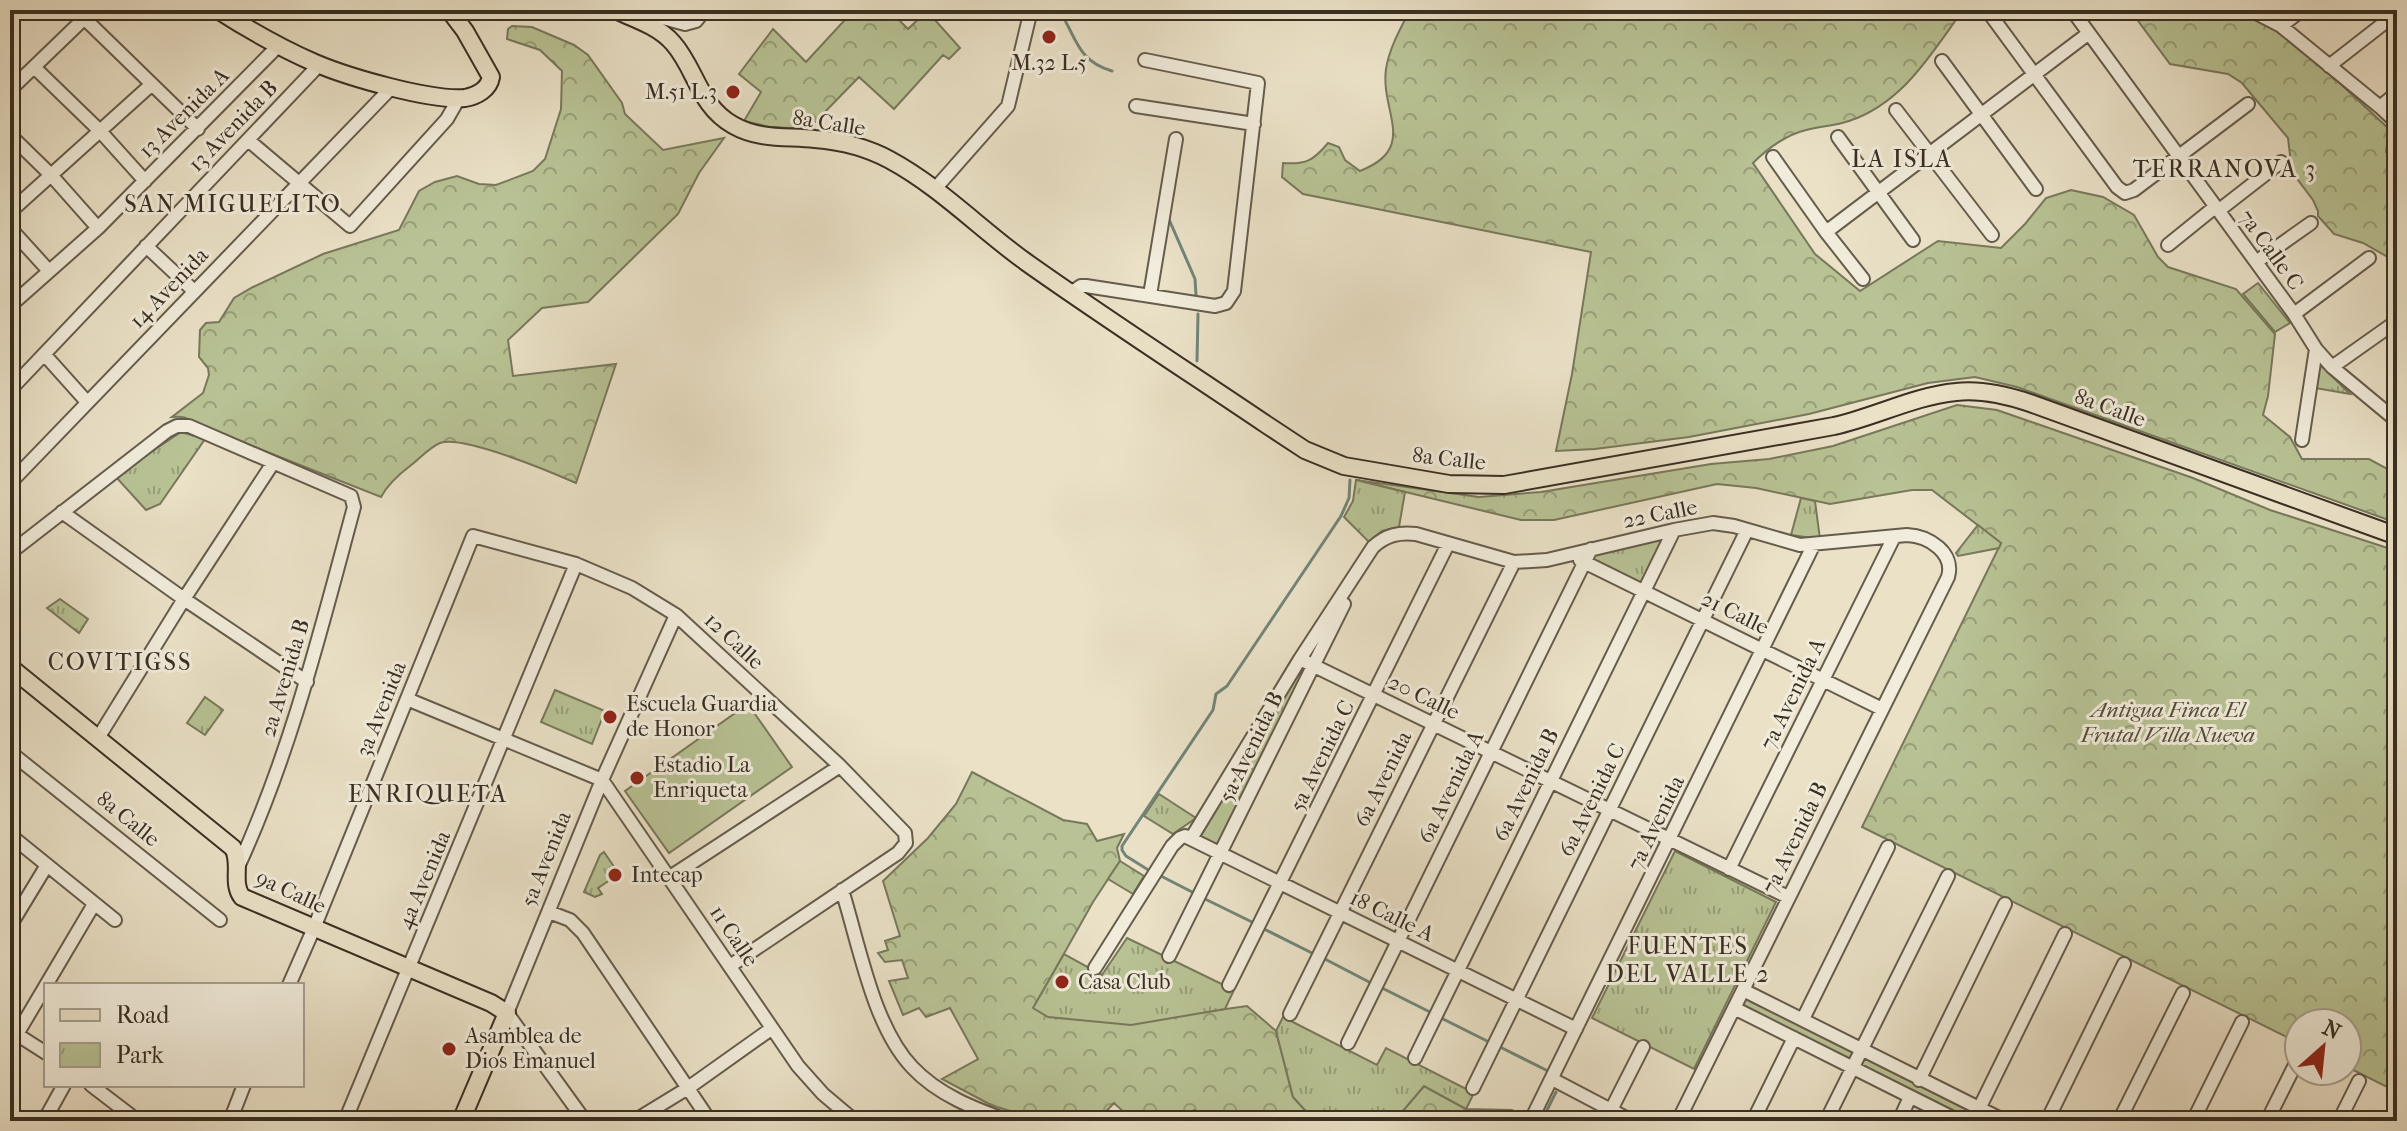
<svg xmlns="http://www.w3.org/2000/svg" width="2407" height="1131" font-family="'IM FELL French Canon',serif">
  <defs>
    <pattern id="forest-crowns" width="20" height="18" patternUnits="userSpaceOnUse" patternTransform="scale(2)"><rect width="20" height="18" fill="#b8c294"/><path d="M2 6a3 3 0 1 1 6 0M12 15a3 3 0 1 1 6 0" fill="none" stroke="#979e78"/></pattern>
    <pattern id="park-tufts" width="24" height="20" patternUnits="userSpaceOnUse" patternTransform="scale(2)"><rect width="24" height="20" fill="#b8c294"/><path d="M3 7l-1-3M5 7V3M7 7l1-3M15 17l-1-3M17 17v-4M19 17l1-3" fill="none" stroke="#979e78"/></pattern>
  </defs>
  <rect width="100%" height="100%" fill="#eae1c7"/>
  <filter id="stains"><feTurbulence type="fractalNoise" baseFrequency=".0025" numOctaves="4"/><feColorMatrix values="0 0 0 0 .2 0 0 0 0 .09 0 0 0 0 .02 0 0 0 .5 -.17"/></filter>
  <radialGradient id="worn" r=".72"><stop offset=".6" stop-color="#630" stop-opacity="0"/><stop offset="1" stop-color="#630" stop-opacity=".3"/></radialGradient>
  <!-- grass -->
  <path fill="#b8c294" stroke="#78785c" stroke-width="2" d="M 748,704 L 792,767 L 669,853 L 625,791 Z
    M 1743,990 L 2005,1121 L 1959,1121 L 1734,1008 Z"/>
  <!-- forest -->
  <path fill="url(#forest-crowns)" stroke="#78785c" stroke-width="2" d="M 854,10 L 889,10 L 908,29 L 927,11 L 960,48 L 949,59 L 943,55 L 894,109 L 859,77 L 817,120 L 813,129 L 770,127 L 744,121 L 761,92 L 739,74 L 773,29 L 806,62 Z
    M 1410,10 L 1963,10 C 1931,54 1903,103 1849,121 C 1835,126 1819,126 1806,130 C 1786,135 1767,149 1753,163 L 1815,254 L 1860,291 L 1938,241 L 2001,248 L 2025,224 L 2046,198 L 2071,190 L 2103,197 L 2134,215 L 2158,257 L 2168,267 L 2236,289 L 2275,334 L 2268,396 L 2263,415 L 2290,437 L 2302,459 L 2369,459 L 2391,471 L 2397,469 L 2397,523 L 2017,387 L 1975,377 L 1928,383 L 1809,414 L 1689,437 L 1595,449 L 1556,451 L 1572,374 L 1591,252 L 1303,194 L 1282,177 L 1283,163 C 1306,165 1314,160 1328,143 L 1339,147 L 1345,160 L 1360,171 C 1419,148 1380,112 1386,69 C 1389,49 1401,27 1410,10 Z
    M 2130,10 L 2238,10 L 2273,24 L 2303,49 L 2389,129 L 2386,152 L 2397,161 L 2397,267 L 2386,256 L 2363,243 L 2334,234 L 2318,216 L 2318,211 L 2313,200 L 2292,172 L 2288,138 L 2242,83 L 2228,74 L 2170,64 Z
    M 512,26 L 532,27 L 574,45 L 588,55 L 622,103 L 625,114 L 663,150 L 724,138 L 699,173 L 678,214 L 588,302 L 542,308 L 508,340 L 513,376 L 616,364 L 576,483 C 551,472 463,435 440,443 C 430,447 419,459 410,466 C 398,475 388,484 381,497 L 196,424 C 187,417 182,416 172,417 L 203,393 L 209,375 L 208,368 L 199,357 L 200,330 L 206,323 L 219,322 L 234,298 L 253,287 L 323,254 L 399,230 L 419,191 L 435,182 L 457,176 L 479,184 L 496,185 L 533,171 L 545,159 L 561,109 L 562,71 L 540,50 L 507,39 L 508,29 Z
    M 1957,405 L 1997,410 L 2193,478 L 2270,510 L 2397,551 L 2397,1092 L 2347,1067 L 2347,1023 L 2299,1023 L 2299,1043 L 1862,827 L 2001,543 L 1932,490 L 1912,490 L 1830,504 L 1756,488 L 1717,484 L 1554,520 L 1521,520 L 1356,480 L 1479,497 L 1541,492 L 1711,464 L 1769,459 L 1833,446 Z
    M 972,772 L 1063,820 L 1087,824 L 1097,841 L 1124,834 L 1117,848 L 1120,861 L 1093,902 L 1034,1007 L 1204,1012 L 1247,1006 L 1276,1031 L 1293,1097 L 1315,1121 L 1212,1121 L 1194,1110 C 1177,1124 1170,1124 1151,1112 L 1144,1121 C 1131,1121 1123,1111 1114,1103 L 1097,1121 L 1042,1121 L 991,1105 L 942,1079 L 978,1059 L 950,1008 L 926,1017 L 919,1008 L 903,1015 L 889,981 L 908,978 L 902,960 L 885,962 L 878,953 L 888,950 L 885,941 L 900,936 L 883,881 L 928,838 L 956,804 Z
    M 1424,1086 L 1466,1109 L 1512,1110 L 1533,1121 L 1387,1121 L 1402,1112 Z"/>
  <!-- park -->
  <path fill="url(#park-tufts)" stroke="#78785c" stroke-width="2" d="M 2258,283 L 2290,323 L 2275,332 L 2243,294 Z
    M 2320,366 L 2324,368 L 2350,394 L 2315,388 L 2317,367 Z
    M 181,432 L 205,439 L 160,504 L 146,510 L 115,476 Z
    M 1356,480 L 1405,492 L 1399,527 L 1382,531 L 1369,542 L 1344,517 L 1353,501 Z
    M 1801,498 L 1815,501 L 1820,539 L 1791,535 Z
    M 1978,525 L 2001,543 L 1999,548 L 1958,556 L 1956,553 Z
    M 1674,530 L 1643,591 L 1584,563 L 1591,549 Z
    M 60,599 L 88,619 L 79,633 L 47,608 Z
    M 1300,659 L 1313,666 L 1222,853 L 1192,837 Z
    M 555,690 L 605,711 L 592,744 L 541,722 Z
    M 205,697 L 223,710 L 205,735 L 187,723 Z
    M 1159,794 L 1196,818 L 1173,834 L 1144,816 Z
    M 1675,851 L 1776,902 L 1694,1069 L 1592,1018 Z
    M 604,852 L 619,874 L 598,888 L 602,894 L 595,897 L 584,892 L 600,855 Z
    M 1120,861 L 1144,876 L 1133,894 L 1108,879 Z
    M 1127,938 L 1234,990 L 1225,1009 L 1131,1025 L 1048,1017 L 1033,1008 L 1064,954 L 1102,975 Z
    M 1283,1017 L 1377,1065 L 1386,1048 L 1474,1093 L 1466,1109 L 1424,1086 L 1402,1112 L 1387,1121 L 1315,1121 L 1293,1097 L 1276,1031 Z"/>
  <g fill="none" stroke-linecap="round" stroke-linejoin="round">
    <!-- stream -->
    <path stroke="#728578" stroke-width="3" d="M 1059,10 C 1077,38 1077,61 1112,71
      M 1168,217 L 1195,279 L 1196,295
      M 1197,361 L 1198,314
      M 1150,871 L 1126,856 L 1122,850 L 1122,846 L 1213,710 L 1216,694 L 1227,686 L 1341,516 L 1349,498 L 1350,480
      M 1157,874 L 1196,894
      M 1203,898 L 1254,923
      M 1260,927 L 1314,954
      M 1321,957 L 1371,983
      M 1378,986 L 1432,1013
      M 1439,1017 L 1489,1042
      M 1496,1045 L 1546,1070
      M 1546,1121 L 1545,1114 L 1556,1092"/>
    <defs>
      <path id="minor" d="M 1987,10 L 2117,187 L 2125,193 L 2134,190 L 2248,104
        M 2072,10 L 2294,314 L 2316,349 L 2332,367 L 2397,421
        M 2250,10 L 2281,26 L 2380,107 L 2397,123
        M 622,13 L 637,11 L 685,24 L 696,21 L 705,10
        M 85,19 L 198,129
        M 2281,26 L 2302,10
        M 1942,61 L 2036,189
        M 2329,66 L 2397,13
        M 34,67 L 100,131 L 145,181
        M 10,90 L 93,10
        M 1136,106 L 1254,124
        M 2380,107 L 2397,93
        M 1896,110 L 1992,235
        M 10,135 L 51,175 L 98,228
        M 1838,137 L 1913,240
        M 248,140 L 350,226 L 447,119 L 459,98
        M 1773,157 L 1826,232 L 1863,279
        M 934,190 L 1008,106 L 1031,10
        M 2218,211 L 2281,162
        M 10,212 L 152,84
        M 10,228 L 49,271
        M 1826,232 L 2089,33
        M 2168,245 L 2215,207
        M 146,246 L 194,291
        M 2256,262 L 2311,223
        M 1072,292 L 1081,286 L 1086,286 L 1215,306 L 1226,303 L 1234,291 L 1258,83 L 1145,60
        M 1150,295 L 1176,139
        M 10,306 L 98,228 L 279,45
        M 2294,314 L 2369,258
        M 44,354 L 87,402
        M 2332,367 L 2397,321
        M 10,390 L 319,65
        M 2302,440 L 2316,349
        M 10,483 L 392,87
        M 62,512 L 184,599 L 307,682
        M 10,553 L 167,431 L 177,426 L 189,426 L 351,496 L 354,507 C 321,629 291,752 238,867
        M 1580,560 L 1882,709
        M 1300,659 L 1788,897
        M 407,699 L 602,780 L 798,1066 L 823,1094 L 855,1121
        M 98,738 L 184,599 L 273,463
        M 10,752 L 220,920
        M 10,835 L 115,920
        M 1192,837 L 1300,659 L 1373,547 C 1386,535 1399,532 1416,534 L 1514,562 L 1547,560 L 1674,530 L 1713,523 L 1734,526 L 1800,545 L 1907,535 C 1929,536 1955,553 1948,577 L 1678,1121
        M 1729,869 L 1894,537
        M 670,877 L 840,766
        M 842,890 C 859,944 873,1026 912,1067 C 938,1095 975,1109 1009,1121
        M 549,912 L 570,920 L 583,933 L 710,1121
        M 10,926 L 47,865
        M 1169,956 L 1344,604
        M 1095,968 L 1172,846 L 1180,838 L 1185,836 L 1576,1029
        M 289,985 L 314,928 L 473,536 L 576,564 L 632,588 L 676,615 L 840,766 L 905,833 L 906,843 L 898,853 L 730,966
        M 1229,985 L 1448,544
        M 1743,990 L 2005,1121
        M 1734,1008 L 1959,1121
        M 1290,1014 L 1514,562
        M 1803,1019 L 1888,847
        M 10,1030 L 46,1053
        M 1348,1043 L 1591,549
        M 10,1046 L 94,904
        M 1415,1058 L 1674,530
        M 1552,1079 L 1632,1121
        M 1919,1080 L 2005,904
        M 91,1085 L 138,1121
        M 1473,1088 L 1747,530
        M 1611,1110 L 1643,1047
        M 1533,1116 L 1813,546
        M 44,1121 L 64,1085
        M 230,1121 L 244,1085
        M 345,1121 L 576,564
        M 585,1121 L 507,1013 L 602,780 L 676,615
        M 634,1121 L 688,1088 L 771,1029
        M 1753,1121 L 1794,1038
        M 1826,1121 L 1948,876
        M 1899,1121 L 1910,1097
        M 1973,1121 L 2065,934
        M 2047,1121 L 2124,964
        M 2119,1121 L 2183,993
        M 2193,1121 L 2242,1022
        M 2267,1121 L 2299,1057
        M 2339,1121 L 2359,1081"/>
      <path id="major" d="M 218,10 C 249,30 281,48 315,63 C 348,77 430,101 465,98 C 477,96 489,89 491,77 L 465,31 L 449,10
        M 615,10 C 635,19 658,26 673,43 C 696,69 699,106 733,125 C 759,140 786,136 815,139 C 841,141 868,148 890,160 C 940,187 980,229 1026,262 C 1105,318 1187,371 1267,425 L 1305,450 L 1344,466 L 1449,484 L 1504,485 L 1834,426 C 1875,417 1914,396 1956,392 C 1981,389 2006,395 2030,403 L 2397,536
        M 10,667 L 233,848 C 242,863 231,883 242,897 L 491,1003 L 507,1013 L 461,1121"/>
    </defs>
    <!-- minor casing -->
    <use href="#minor" stroke="#655c4c" stroke-width="16"/>
    <!-- major casing -->
    <use href="#major" stroke="#392f23" stroke-width="20"/>
    <!-- minor -->
    <use href="#minor" stroke="#f1ecdb" stroke-width="12"/>
    <!-- major -->
    <use href="#major" stroke="#eae1c7" stroke-width="16"/>
  </g>
  <!-- markers -->
  <g fill="#8f2418" stroke="#f1ecdb" stroke-width="3">
    <circle cx="1049" cy="37" r="8"/>
    <circle cx="733" cy="92" r="8"/>
    <circle cx="610" cy="717" r="8"/>
    <circle cx="637" cy="778" r="8"/>
    <circle cx="615" cy="875" r="8"/>
    <circle cx="1062" cy="982" r="8"/>
    <circle cx="449" cy="1049" r="8"/>
  </g>
  <g text-anchor="middle" dominant-baseline="central" stroke-width="6" stroke-linejoin="round" paint-order="stroke">
    <!-- poi labels -->
    <g font-size="22" fill="#392f23" stroke="#f1ecdb" text-anchor="start">
      <text x="1049" y="63" text-anchor="middle">M.32 L.5</text>
      <text x="717" y="92" text-anchor="end">M.51 L.3</text>
      <text x="626" y="704">Escuela Guardia<tspan x="626" dy="25">de Honor</tspan></text>
      <text x="653" y="765">Estadio La<tspan x="653" dy="25">Enriqueta</tspan></text>
      <text x="631" y="875">Intecap</text>
      <text x="1078" y="982">Casa Club</text>
      <text x="465" y="1036">Asamblea de<tspan x="465" dy="25">Dios Emanuel</tspan></text>
    </g>
    <!-- street labels -->
    <g font-size="22" fill="#392f23" stroke="#f1ecdb">
      <text transform="translate(184 113) rotate(-45)">13 Avenida A</text>
      <text transform="translate(829 123) rotate(9)">8a Calle</text>
      <text transform="translate(233 126) rotate(-46)">13 Avenida B</text>
      <text transform="translate(2271 250) rotate(54)">7a Calle C</text>
      <text transform="translate(169 288) rotate(-46)">14 Avenida</text>
      <text transform="translate(2110 408) rotate(20)">8a Calle</text>
      <text transform="translate(1449 459) rotate(6)">8a Calle</text>
      <text transform="translate(1660 514) rotate(-11)">22 Calle</text>
      <text transform="translate(1735 613) rotate(26)">21 Calle</text>
      <text transform="translate(734 641) rotate(43)">12 Calle</text>
      <text transform="translate(285 678) rotate(-73)">2a Avenida B</text>
      <text transform="translate(1793 694) rotate(-64)">7a Avenida A</text>
      <text transform="translate(1424 697) rotate(26)">20 Calle</text>
      <text transform="translate(381 709) rotate(-68)">3a Avenida</text>
      <text transform="translate(1251 747) rotate(-64)">5a Avenida B</text>
      <text transform="translate(1322 756) rotate(-64)">5a Avenida C</text>
      <text transform="translate(1383 779) rotate(-64)">6a Avenida</text>
      <text transform="translate(1526 785) rotate(-64)">6a Avenida B</text>
      <text transform="translate(1451 787) rotate(-64)">6a Avenida A</text>
      <text transform="translate(1592 800) rotate(-64)">6a Avenida C</text>
      <text transform="translate(128 819) rotate(39)">8a Calle</text>
      <text transform="translate(1656 823) rotate(-64)">7a Avenida</text>
      <text transform="translate(1795 838) rotate(-64)">7a Avenida B</text>
      <text transform="translate(546 859) rotate(-68)">5a Avenida</text>
      <text transform="translate(424 880) rotate(-67)">4a Avenida</text>
      <text transform="translate(291 892) rotate(25)">9a Calle</text>
      <text transform="translate(1392 916) rotate(26)">18 Calle A</text>
      <text transform="translate(734 936) rotate(56)">11 Calle</text>
    </g>
    <!-- park labels -->
    <g font-size="22" font-style="italic" fill="#524c3a" stroke="#f1ecdb">
      <text x="2168" y="710">Antigua Finca El<tspan x="2168" dy="25">Frutal Villa Nueva</tspan></text>
    </g>
    <!-- neighbourhood labels -->
    <g font-size="24" letter-spacing="2" fill="#392f23" stroke="#f1ecdb">
      <text x="1902" y="159">LA ISLA</text>
      <text x="2225" y="169">TERRANOVA 3</text>
      <text x="233" y="204">SAN MIGUELITO</text>
      <text x="120" y="662">COVITIGSS</text>
      <text x="428" y="794">ENRIQUETA</text>
      <text x="1688" y="946">FUENTES<tspan x="1688" dy="28">DEL VALLE 2</tspan></text>
    </g>
  </g>
  <!-- margin -->
  <rect width="2407" height="1131" fill="none" stroke="#eae1c7" stroke-width="40"/>
  <rect x="12" y="12" width="2383" height="1107" fill="none" stroke="#392f23" stroke-width="4"/>
  <rect x="20" y="20" width="2367" height="1091" fill="none" stroke="#392f23" stroke-width="2"/>
  <!-- legend -->
  <rect x="44" y="983" width="260" height="104" fill="#f1ecdb" stroke="#a7a091" stroke-width="2"/>
  <rect x="60" y="1009" width="40" height="12" fill="#eae1c7" stroke="#a7a091" stroke-width="2"/>
  <text x="116" y="1023" font-size="24" fill="#392f23">Road</text>
  <rect x="60" y="1043" width="40" height="24" fill="url(#park-tufts)" stroke="#a7a091" stroke-width="2"/>
  <text x="116" y="1063" font-size="24" fill="#392f23">Park</text>
  <!-- north arrow -->
  <g transform="translate(2323 1047) rotate(27)"><circle r="38" fill="#f1ecdb" stroke="#a7a091" stroke-width="2"/>
  <path d="M0-6L14 30L0 20L-14 30Z" fill="#8f2418"/>
  <text y="-12" font-size="22" font-weight="bold" text-anchor="middle" fill="#392f23">N</text>
  </g>
  <rect width="100%" height="100%" filter="url(#stains)"/>
  <rect width="100%" height="100%" fill="url(#worn)"/>
</svg>
